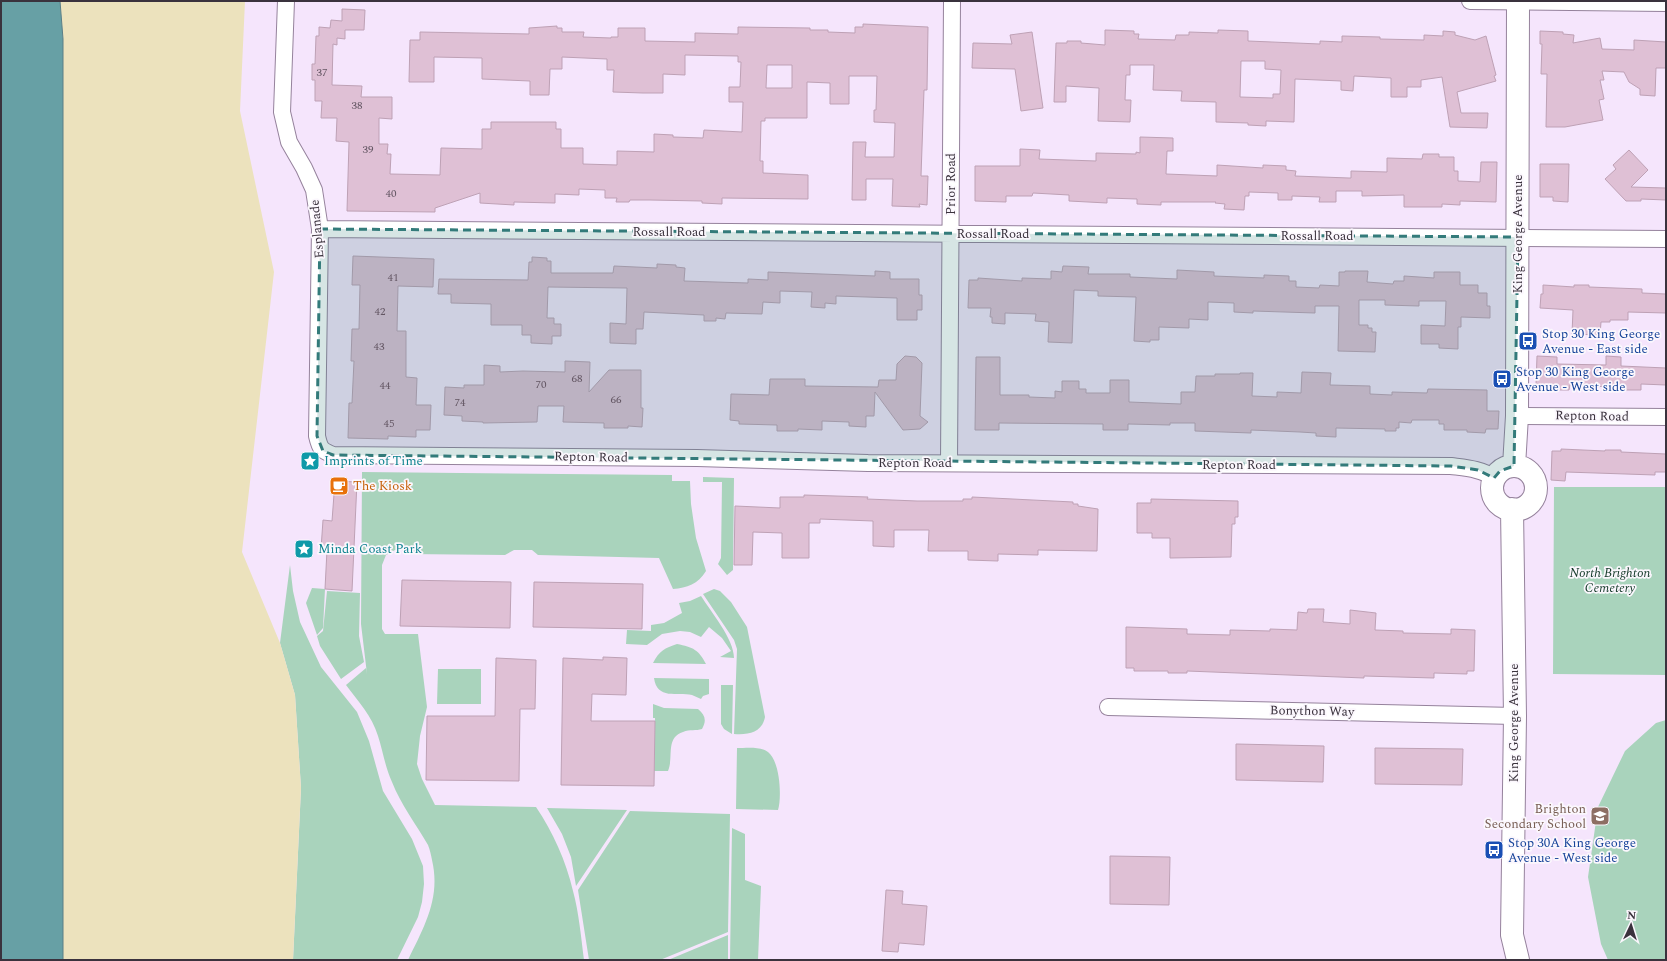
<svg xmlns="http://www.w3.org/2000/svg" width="1667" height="961" font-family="Spectral,serif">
  <rect width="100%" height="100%" fill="#f5e5fc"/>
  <!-- green -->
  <path fill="#a9d3bc" d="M 362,472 L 672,475 L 672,481 L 690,481 L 691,504 L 696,538 L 706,571 C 698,584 687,588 673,589 L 659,558 L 538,555 L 532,550 L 514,550 L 505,555 L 407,554 L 402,550 L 395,550 L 386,555 L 382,565 L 382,629 L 385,634 L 418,634 L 427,707 L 420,736 L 417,764 L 422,779 L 435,805 L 536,807 C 553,832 566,861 573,891 C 579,913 581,937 584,960 L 408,960 C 424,927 441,898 432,860 C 431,855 430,850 428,845 C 416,824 401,805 392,782 C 385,767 383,751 378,736 C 372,716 358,701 346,685 L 366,668 L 367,674 L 361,624 Z
    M 703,477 L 734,478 L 733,570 L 727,575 L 718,564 L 721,558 L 722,482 L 703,482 Z
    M 1554,487 L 1666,487 L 1666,675 L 1553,674 Z
    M 290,565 L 293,591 L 300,622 L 321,667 L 357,712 L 369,741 L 383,791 L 412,839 L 423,866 L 424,884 L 422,902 L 418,917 L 397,960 L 293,960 L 301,788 L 295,695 L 280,643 Z
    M 312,588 L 325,589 L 323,628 L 317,635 L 306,603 Z
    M 714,589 L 720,591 L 731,602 L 747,627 L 765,717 C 762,733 748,735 734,734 L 737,649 L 734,640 L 703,594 Z
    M 327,591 L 360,593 L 359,636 L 364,662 L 341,679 L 320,646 L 317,636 L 323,631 Z
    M 701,596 C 711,612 734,639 734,658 L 720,657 L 731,651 L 722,638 L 709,627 L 701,637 L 690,632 L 680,631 L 662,634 L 647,645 L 626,644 L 627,630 L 651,631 L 651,625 L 664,623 L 682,613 L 679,603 L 690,601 Z
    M 677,644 C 693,647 699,650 706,664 L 653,663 C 659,651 665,648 677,644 Z
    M 438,669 L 481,669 L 481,704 L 437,704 Z
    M 654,678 L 709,679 L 709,694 L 703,696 L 701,699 C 698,698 695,696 692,695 C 677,692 657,700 654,678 Z
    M 721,685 L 733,685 L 732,734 L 724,729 L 721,724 Z
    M 653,704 L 664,708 L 698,709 C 705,715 707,720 702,729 C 696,731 690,729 683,732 C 665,738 674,757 668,771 L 654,771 L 655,718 L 653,718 Z
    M 1666,720 L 1666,960 L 1608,960 L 1601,944 L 1588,877 L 1598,807 L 1625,751 L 1656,723 Z
    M 737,748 C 746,748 760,746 768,752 C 780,761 782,797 778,810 L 736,809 Z
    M 547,808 L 627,810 L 576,886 L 571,857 L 562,834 Z
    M 630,811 L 730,814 L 728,932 L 660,960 L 589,960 L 578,890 Z
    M 732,828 L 745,834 L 745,880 L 761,886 L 758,960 L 730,960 Z
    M 728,935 L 728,960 L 668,960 Z"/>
  <!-- sand -->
  <path fill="#ece2bd" d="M 60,1 L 245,1 L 240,111 L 274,272 L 242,552 L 280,643 L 295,695 L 301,788 L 293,960 L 63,960 L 63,39 Z"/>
  <!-- water -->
  <path fill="#67a0a5" stroke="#5a7f86" d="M 1,1 L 60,1 L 63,39 L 63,960 L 1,960 Z"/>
  <!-- building -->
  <path fill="#dfc0d5" stroke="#bea1b5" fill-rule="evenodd" d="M 342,9 L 365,10 L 364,30 L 345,30 L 345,39 L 337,38 L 337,45 L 333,44 L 332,85 L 362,86 L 361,97 L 392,97 L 392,119 L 379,118 L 379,144 L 388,144 L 387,154 L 391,154 L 390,174 L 440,175 L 441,148 L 482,149 L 482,129 L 491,129 L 491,122 L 556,122 L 556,129 L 561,129 L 561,148 L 583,148 L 583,164 L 617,165 L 617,151 L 654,152 L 654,134 L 673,135 L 673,137 L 703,138 L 704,130 L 742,132 L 743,102 L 729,102 L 729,87 L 740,87 L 741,62 L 738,62 L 738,56 L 685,55 L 685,75 L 663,74 L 663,93 L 643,93 L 613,92 L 614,70 L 607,70 L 607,59 L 562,57 L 562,69 L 550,69 L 549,95 L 530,95 L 530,81 L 482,79 L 482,58 L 434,57 L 434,82 L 409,82 L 410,40 L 420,40 L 420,32 L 529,34 L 529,28 L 557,26 L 557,28 L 562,28 L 562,32 L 584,32 L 583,37 L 611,38 L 611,37 L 618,37 L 618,28 L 645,28 L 645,41 L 695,42 L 695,33 L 738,34 L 738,27 L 810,28 L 810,30 L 828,30 L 828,32 L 855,33 L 855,27 L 863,27 L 863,24 L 928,27 L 927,90 L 924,90 L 921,176 L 928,176 L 927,205 L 919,204 L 920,207 L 892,206 L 893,179 L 866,179 L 866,200 L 852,200 L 853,142 L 866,142 L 865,157 L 894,157 L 895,123 L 874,122 L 874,110 L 876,110 L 877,76 L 849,76 L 849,104 L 830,104 L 830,83 L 807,82 L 807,118 L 765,118 L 765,121 L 761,121 L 760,161 L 763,161 L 763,173 L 808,175 L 808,199 L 722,198 L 722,204 L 702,203 L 702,201 L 650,200 L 630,200 L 629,202 L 616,202 L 617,198 L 605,198 L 605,190 L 579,189 L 579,195 L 555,194 L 555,203 L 514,202 L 514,205 L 480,203 L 480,193 L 435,208 L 435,212 L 347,211 L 349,142 L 336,141 L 337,118 L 321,118 L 322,101 L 315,101 L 315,80 L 312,80 L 312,64 L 315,64 L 316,36 L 319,36 L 319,27 L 330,28 L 331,20 L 342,21 ZM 767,65 L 792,65 L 792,88 L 766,88 Z
    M 1105,30 L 1134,31 L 1134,34 L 1139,34 L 1138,39 L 1175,40 L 1176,35 L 1189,35 L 1189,32 L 1218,33 L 1218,30 L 1248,31 L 1248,41 L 1320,44 L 1320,41 L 1342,42 L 1342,36 L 1380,37 L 1380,39 L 1424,40 L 1424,35 L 1443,36 L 1443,31 L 1455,32 L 1455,35 L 1475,40 L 1486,36 L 1496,75 L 1494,76 L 1496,81 L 1457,92 L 1461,113 L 1488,113 L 1487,128 L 1450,127 L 1442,77 L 1421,80 L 1421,87 L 1407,87 L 1407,97 L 1391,97 L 1391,78 L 1354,76 L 1353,91 L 1341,90 L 1341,81 L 1295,79 L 1294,122 L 1266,121 L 1266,126 L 1248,125 L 1248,123 L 1216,122 L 1216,102 L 1181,101 L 1182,91 L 1153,90 L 1154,65 L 1130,65 L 1130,75 L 1126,75 L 1125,100 L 1131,100 L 1130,122 L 1098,121 L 1099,88 L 1066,86 L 1066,102 L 1054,102 L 1056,43 L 1067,43 L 1067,41 L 1081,41 L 1081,43 L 1105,45 ZM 1241,61 L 1265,61 L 1265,69 L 1281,70 L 1280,94 L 1273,94 L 1273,98 L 1240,97 Z
    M 1540,31 L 1563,32 L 1563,34 L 1574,35 L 1573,43 L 1600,38 L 1602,49 L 1634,50 L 1634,40 L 1666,42 L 1666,68 L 1656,68 L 1655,96 L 1640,95 L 1640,89 L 1629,82 L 1624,72 L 1602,71 L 1604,80 L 1600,80 L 1604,99 L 1599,100 L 1603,120 L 1565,127 L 1546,127 L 1547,74 L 1541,74 L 1542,44 L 1540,44 Z
    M 1032,32 L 1043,108 L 1021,111 L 1015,69 L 972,68 L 973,43 L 1012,44 L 1010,35 Z
    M 1140,137 L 1173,138 L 1173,151 L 1167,151 L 1166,174 L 1217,176 L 1217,165 L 1263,168 L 1263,165 L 1286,166 L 1286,170 L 1296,171 L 1295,176 L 1349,178 L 1351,178 L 1351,171 L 1387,172 L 1387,158 L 1422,159 L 1423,154 L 1439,154 L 1439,157 L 1454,157 L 1454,171 L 1458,171 L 1458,181 L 1480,182 L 1481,162 L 1497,162 L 1496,202 L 1460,201 L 1460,205 L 1442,204 L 1442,207 L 1404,207 L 1404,195 L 1362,196 L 1362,191 L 1336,191 L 1336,202 L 1319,202 L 1320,197 L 1292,196 L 1292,200 L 1278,200 L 1278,193 L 1249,192 L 1249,196 L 1245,196 L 1244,210 L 1224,209 L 1225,204 L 1215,203 L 1216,202 L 1161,202 L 1161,205 L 1137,204 L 1137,199 L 1107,198 L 1107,203 L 1069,201 L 1069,195 L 1033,193 L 1032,196 L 1006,196 L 1006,202 L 975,201 L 975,166 L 1020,166 L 1020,149 L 1040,150 L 1039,159 L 1096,161 L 1096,153 L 1136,154 L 1136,152 L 1140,153 Z
    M 1629,150 L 1648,170 L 1631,187 L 1666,188 L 1666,200 L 1641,199 L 1641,201 L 1626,201 L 1605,179 L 1616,169 L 1613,165 Z
    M 1540,164 L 1569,164 L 1568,202 L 1553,201 L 1553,197 L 1540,197 Z
    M 353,256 L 434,259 L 433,287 L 398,286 L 397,331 L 406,331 L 406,377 L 417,378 L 416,405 L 431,405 L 430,430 L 416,430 L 416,437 L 388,436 L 388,439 L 348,438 L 349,403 L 352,403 L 354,361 L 351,361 L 352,329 L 359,329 L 360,285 L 352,285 Z
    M 532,257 L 547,258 L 547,261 L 551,261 L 551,273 L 613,273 L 614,266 L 657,268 L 657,264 L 676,265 L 676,267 L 685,268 L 684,281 L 748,283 L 748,279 L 768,280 L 768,272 L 875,276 L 875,271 L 890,272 L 890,279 L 919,279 L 919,295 L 922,295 L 922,310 L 917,310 L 917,320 L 897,320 L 897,298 L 836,296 L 836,304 L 825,303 L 825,308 L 811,307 L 812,292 L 780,291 L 780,303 L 763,302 L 762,314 L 726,313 L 725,319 L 716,318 L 716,321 L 704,321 L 704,315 L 644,312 L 643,329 L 636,329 L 636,344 L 610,343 L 610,323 L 626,324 L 627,288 L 548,287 L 547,318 L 554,318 L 554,324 L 561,324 L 561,336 L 552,336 L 552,344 L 531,343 L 531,335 L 522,335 L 522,325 L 491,325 L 491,304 L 451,303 L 451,294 L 438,294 L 439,279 L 528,280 L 529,262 L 532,262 Z
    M 1063,266 L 1089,267 L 1088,274 L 1130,274 L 1130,277 L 1177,279 L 1177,270 L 1214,272 L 1214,276 L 1264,278 L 1264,275 L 1289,276 L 1289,281 L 1296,281 L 1296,287 L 1319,288 L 1320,285 L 1339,286 L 1339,272 L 1345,272 L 1345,271 L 1368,271 L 1367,282 L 1393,284 L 1394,281 L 1404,281 L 1404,276 L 1434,278 L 1434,272 L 1460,272 L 1460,285 L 1478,285 L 1478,293 L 1487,293 L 1487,306 L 1490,306 L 1490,318 L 1461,317 L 1461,327 L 1458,327 L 1458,349 L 1439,348 L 1439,344 L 1421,344 L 1421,325 L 1445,326 L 1446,301 L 1419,301 L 1419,306 L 1385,305 L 1385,300 L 1359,300 L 1359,325 L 1368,325 L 1368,328 L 1372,328 L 1372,332 L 1376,332 L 1375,352 L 1338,351 L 1339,306 L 1315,306 L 1315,313 L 1253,311 L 1253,313 L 1234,312 L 1234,303 L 1208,302 L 1208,320 L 1189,319 L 1189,328 L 1159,327 L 1159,340 L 1150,340 L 1150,342 L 1134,341 L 1136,297 L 1098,296 L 1098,291 L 1074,290 L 1072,343 L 1048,342 L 1049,322 L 1035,321 L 1036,314 L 1005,313 L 1005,324 L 992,323 L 992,317 L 990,317 L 991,308 L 968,308 L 969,280 L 978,280 L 978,278 L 1022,281 L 1022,278 L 1051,279 L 1051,271 L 1062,272 Z
    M 1543,285 L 1574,287 L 1574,285 L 1589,285 L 1589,287 L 1642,289 L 1642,293 L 1666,294 L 1666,313 L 1628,312 L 1628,320 L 1610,320 L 1610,322 L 1601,322 L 1600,335 L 1572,334 L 1573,310 L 1540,308 L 1541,294 L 1543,294 Z
    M 905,356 L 916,357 L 922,363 L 920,416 L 928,422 L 920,429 L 903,430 L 875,392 L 874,416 L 866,416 L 866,427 L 849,426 L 849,422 L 822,421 L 822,430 L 798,429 L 798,431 L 777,431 L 777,425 L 739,424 L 739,421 L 730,420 L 731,394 L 769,395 L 770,379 L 805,379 L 805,386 L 878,387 L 879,380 L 896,380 L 897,364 Z
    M 1537,356 L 1557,357 L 1557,364 L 1606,365 L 1606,356 L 1621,357 L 1621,366 L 1666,368 L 1666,385 L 1641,384 L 1641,390 L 1613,390 L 1613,387 L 1570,385 L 1569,390 L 1552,390 L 1552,385 L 1536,385 Z
    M 976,357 L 1000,357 L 1000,395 L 1029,395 L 1029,397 L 1055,398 L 1055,391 L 1062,392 L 1062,381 L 1079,381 L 1079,389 L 1086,389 L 1086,393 L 1110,393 L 1110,380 L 1129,380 L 1129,402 L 1181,404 L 1181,392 L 1195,392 L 1196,376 L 1215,376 L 1215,374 L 1240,374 L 1240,373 L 1253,373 L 1252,396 L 1277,397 L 1277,392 L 1301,393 L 1302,372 L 1331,373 L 1330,385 L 1370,386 L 1370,394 L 1392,395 L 1392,392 L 1427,393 L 1428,389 L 1487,390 L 1487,411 L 1499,411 L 1498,429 L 1486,429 L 1485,433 L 1467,432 L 1467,430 L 1444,430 L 1444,424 L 1439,424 L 1439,420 L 1412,420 L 1411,423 L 1399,422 L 1399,428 L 1396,428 L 1396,431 L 1385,431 L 1385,429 L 1336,428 L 1336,437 L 1316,436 L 1316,433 L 1300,432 L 1251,430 L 1251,433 L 1195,431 L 1195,423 L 1170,423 L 1170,425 L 1128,424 L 1128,430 L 1103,430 L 1103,424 L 999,423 L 999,430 L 975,430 Z
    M 565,361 L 590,362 L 589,392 L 609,370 L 641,370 L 641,408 L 643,408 L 642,427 L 628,426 L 628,428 L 604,428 L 604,423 L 563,422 L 564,406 L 538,406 L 537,422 L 483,423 L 483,422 L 462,421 L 462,416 L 444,415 L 445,387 L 464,388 L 464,385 L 484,385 L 484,365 L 500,366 L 500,372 L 523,371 L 565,372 Z
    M 1561,449 L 1605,451 L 1605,450 L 1621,450 L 1621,452 L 1666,454 L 1666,472 L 1655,472 L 1655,475 L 1566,472 L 1565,481 L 1551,480 L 1552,451 L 1561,451 Z
    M 335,481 L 357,482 L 352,591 L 325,589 L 327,550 L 321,549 L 323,520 L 332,521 Z
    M 804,495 L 868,497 L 867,499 L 917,501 L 963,501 L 963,499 L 972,499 L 972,497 L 1073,502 L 1073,504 L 1078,504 L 1078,506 L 1098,509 L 1097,551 L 1038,550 L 1038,555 L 998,554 L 998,561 L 968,560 L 968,551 L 928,551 L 929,530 L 894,530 L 894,547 L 873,546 L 873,521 L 820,519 L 820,523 L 809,523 L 809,558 L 782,558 L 782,533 L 753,532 L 752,565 L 734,565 L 735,506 L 780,508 L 780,497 L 804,497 Z
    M 1151,499 L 1238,501 L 1238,517 L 1235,517 L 1235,524 L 1232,524 L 1231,557 L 1170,558 L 1170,538 L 1152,538 L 1152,533 L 1137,533 L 1137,503 L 1151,503 Z
    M 402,580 L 511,582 L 510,628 L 400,626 Z
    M 534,582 L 643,584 L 642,629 L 533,627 Z
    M 1308,609 L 1324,609 L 1323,622 L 1350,624 L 1350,610 L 1376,613 L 1375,630 L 1403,631 L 1403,633 L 1451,634 L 1451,629 L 1475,630 L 1474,671 L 1467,671 L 1467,674 L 1434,673 L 1434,678 L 1364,676 L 1364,678 L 1187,671 L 1187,673 L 1168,673 L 1168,671 L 1134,671 L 1134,668 L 1126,668 L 1126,627 L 1187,629 L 1187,634 L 1230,635 L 1230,630 L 1270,631 L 1270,629 L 1297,630 L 1298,612 L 1307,613 Z
    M 603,657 L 627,658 L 626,695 L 592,694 L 591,721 L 655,721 L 654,786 L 561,785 L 563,658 L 603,660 Z
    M 496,658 L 536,660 L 535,709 L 520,709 L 519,781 L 426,780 L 427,716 L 495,716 Z
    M 1236,744 L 1324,746 L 1323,782 L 1236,780 Z
    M 1375,748 L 1463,749 L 1462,785 L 1375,784 Z
    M 1110,856 L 1170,857 L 1169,905 L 1110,904 Z
    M 886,890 L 903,891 L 902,904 L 927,906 L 924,945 L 899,943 L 898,952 L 882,951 Z"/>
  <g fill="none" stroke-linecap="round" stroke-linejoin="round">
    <defs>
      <path id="street" d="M 286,1 L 282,112 L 289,142 L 304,168 L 314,190 L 320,229 L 317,436 C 320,449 321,450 333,455 L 697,458 L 868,463 L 1451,466 C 1466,468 1482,469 1494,478
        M 1470,1 L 1666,3
        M 320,229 L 1666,239
        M 1517,416 L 1666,417
        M 949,463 L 952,1
        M 1108,707 L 1515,716"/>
      <path id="secondary" d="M 1514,466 L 1517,416 L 1518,1
        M1492 488a22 22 0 1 1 44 0a22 22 0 1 1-44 0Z
        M 1512,509 L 1515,716 L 1512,935 L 1518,960"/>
    </defs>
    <!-- street casing -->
    <use href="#street" stroke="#95829c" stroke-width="18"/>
    <!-- secondary casing -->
    <use href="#secondary" stroke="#95829c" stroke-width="24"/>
    <!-- street -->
    <use href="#street" stroke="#fff" stroke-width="16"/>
    <!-- secondary -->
    <use href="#secondary" stroke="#fff" stroke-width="22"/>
  </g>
  <!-- marked area -->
  <path fill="#337b7a" fill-opacity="0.2" stroke="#337b7a" stroke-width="3" stroke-dasharray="8 5" stroke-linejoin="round" d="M 320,229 L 1518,237 L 1514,466 L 1500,471 L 1494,478 L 1478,470 L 1451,466 L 333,455 L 323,451 L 317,436 Z"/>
  <!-- icons -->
  <defs>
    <symbol id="bus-square" viewBox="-11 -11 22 22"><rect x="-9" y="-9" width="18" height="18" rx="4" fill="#1a4fb4" stroke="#fbf7fd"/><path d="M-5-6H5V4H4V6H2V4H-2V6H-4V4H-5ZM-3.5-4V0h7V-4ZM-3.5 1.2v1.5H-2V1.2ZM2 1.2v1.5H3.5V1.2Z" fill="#fff"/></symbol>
    <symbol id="sight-square" viewBox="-11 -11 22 22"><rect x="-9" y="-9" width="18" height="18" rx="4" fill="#0f9aa8" stroke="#fbf7fd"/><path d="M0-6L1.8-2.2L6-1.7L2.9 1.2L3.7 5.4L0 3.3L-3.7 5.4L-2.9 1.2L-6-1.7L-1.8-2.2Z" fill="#fff"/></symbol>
    <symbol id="cafe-square" viewBox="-11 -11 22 22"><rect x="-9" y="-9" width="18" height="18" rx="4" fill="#e8710a" stroke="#fbf7fd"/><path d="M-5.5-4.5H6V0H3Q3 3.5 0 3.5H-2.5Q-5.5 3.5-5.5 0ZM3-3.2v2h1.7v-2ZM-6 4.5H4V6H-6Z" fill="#fff"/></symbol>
    <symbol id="school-square" viewBox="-11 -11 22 22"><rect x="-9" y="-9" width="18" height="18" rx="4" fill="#8d6e63" stroke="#fbf7fd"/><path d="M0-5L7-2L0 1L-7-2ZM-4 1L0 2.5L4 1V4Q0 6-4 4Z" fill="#fff"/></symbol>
  </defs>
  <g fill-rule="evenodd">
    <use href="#bus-square" x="1517" y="330" width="22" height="22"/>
    <use href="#bus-square" x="1491" y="368" width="22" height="22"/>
    <use href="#sight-square" x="299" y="450" width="22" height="22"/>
    <use href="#cafe-square" x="328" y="475" width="22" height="22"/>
    <use href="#sight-square" x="293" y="538" width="22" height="22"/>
    <use href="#school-square" x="1589" y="805" width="22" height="22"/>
    <use href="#bus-square" x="1483" y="839" width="22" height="22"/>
  </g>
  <g text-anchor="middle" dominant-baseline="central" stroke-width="3.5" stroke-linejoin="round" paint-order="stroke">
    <!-- number labels -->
    <g font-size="11" fill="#635663">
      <text x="322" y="72">37</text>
      <text x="357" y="105">38</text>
      <text x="368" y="149">39</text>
      <text x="391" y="193">40</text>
      <text x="393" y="277">41</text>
      <text x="380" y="311">42</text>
      <text x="379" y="346">43</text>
      <text x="577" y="378">68</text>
      <text x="541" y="384">70</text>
      <text x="385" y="385">44</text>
      <text x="616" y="399">66</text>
      <text x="460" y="402">74</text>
      <text x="389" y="423">45</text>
    </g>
    <!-- street labels -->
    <g font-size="13" fill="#3a323d" stroke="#fbf7fd">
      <text transform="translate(951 184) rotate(-90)">Prior Road</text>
      <text transform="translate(317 229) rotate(-95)">Esplanade</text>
      <text x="669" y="232">Rossall Road</text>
      <text x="993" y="234">Rossall Road</text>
      <text transform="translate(1518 234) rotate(-90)">King George Avenue</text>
      <text x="1317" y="236">Rossall Road</text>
      <text transform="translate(1592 416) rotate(1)">Repton Road</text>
      <text transform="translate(591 457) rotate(1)">Repton Road</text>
      <text x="915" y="463">Repton Road</text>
      <text x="1239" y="465">Repton Road</text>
      <text transform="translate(1312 711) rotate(1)">Bonython Way</text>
      <text transform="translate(1514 723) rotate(-90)">King George Avenue</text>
    </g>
    <!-- transit labels -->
    <g font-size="13" fill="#164399" stroke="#fbf7fd" text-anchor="start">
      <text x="1542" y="334">Stop 30 King George<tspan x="1542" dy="15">Avenue - East side</tspan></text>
      <text x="1516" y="372">Stop 30 King George<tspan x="1516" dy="15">Avenue - West side</tspan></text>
      <text x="1508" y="843">Stop 30A King George<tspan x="1508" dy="15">Avenue - West side</tspan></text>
    </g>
    <!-- culture labels -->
    <g font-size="13" fill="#0d838f" stroke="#fbf7fd" text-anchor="start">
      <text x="324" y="461">Imprints of Time</text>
      <text x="318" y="549">Minda Coast Park</text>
    </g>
    <!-- food labels -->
    <g font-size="13" fill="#c56008" stroke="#fbf7fd" text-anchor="start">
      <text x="353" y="486">The Kiosk</text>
    </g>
    <!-- park labels -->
    <g font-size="13" font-style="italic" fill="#123827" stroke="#fbf7fd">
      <text x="1610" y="573">North Brighton<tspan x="1610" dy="15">Cemetery</tspan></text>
    </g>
    <!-- education labels -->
    <g font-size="13" fill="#785e54" stroke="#fbf7fd" text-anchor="end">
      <text x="1586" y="809">Brighton<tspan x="1586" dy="15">Secondary School</tspan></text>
    </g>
  </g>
  <!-- border -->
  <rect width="1667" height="961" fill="none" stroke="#3a323d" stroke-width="4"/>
  <!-- north arrow -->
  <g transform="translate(1631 925) rotate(4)" stroke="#fbf7fd" stroke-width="3" paint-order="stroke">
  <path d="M0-3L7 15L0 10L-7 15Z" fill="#3a323d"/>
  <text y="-6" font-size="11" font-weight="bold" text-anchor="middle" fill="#3a323d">N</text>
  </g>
</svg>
